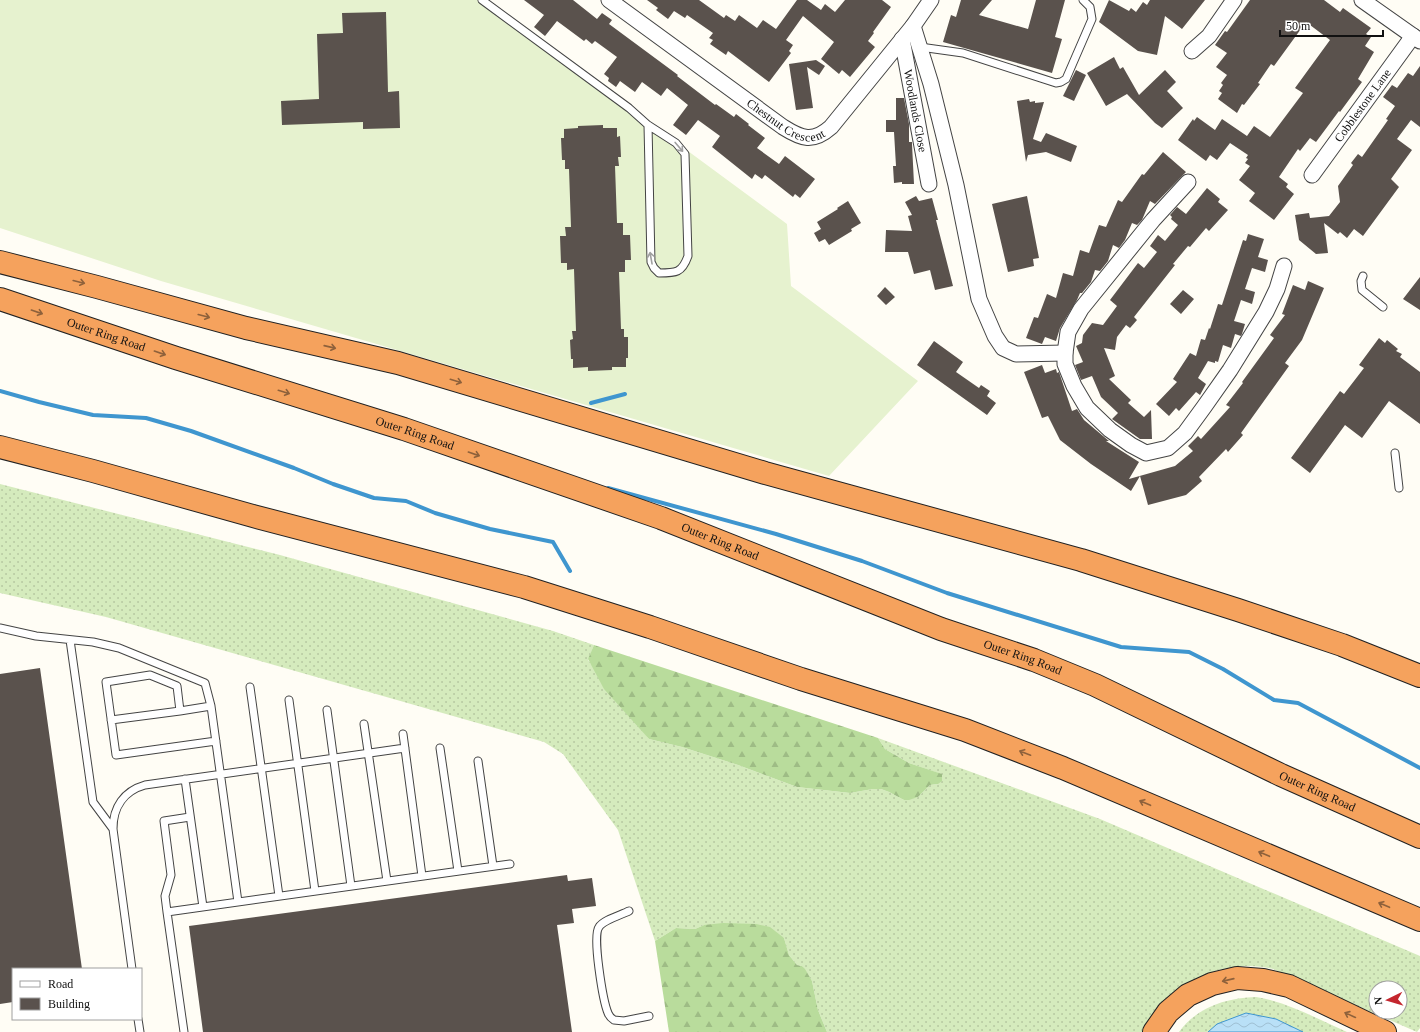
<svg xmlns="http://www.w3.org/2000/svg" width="1420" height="1032" font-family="'Times New Roman',serif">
  <defs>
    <pattern id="grass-dots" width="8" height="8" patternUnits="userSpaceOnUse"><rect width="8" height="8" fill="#d5ebbd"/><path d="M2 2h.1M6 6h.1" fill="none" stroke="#b6c8a1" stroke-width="1.8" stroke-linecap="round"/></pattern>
    <pattern id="forest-firs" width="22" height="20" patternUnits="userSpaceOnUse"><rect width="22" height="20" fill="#b9dc9c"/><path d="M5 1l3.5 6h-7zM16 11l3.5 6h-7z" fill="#9ebc85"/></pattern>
    <pattern id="water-waves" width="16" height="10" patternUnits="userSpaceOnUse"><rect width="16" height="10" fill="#b9e0f7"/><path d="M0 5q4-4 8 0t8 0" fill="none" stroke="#9ebfd3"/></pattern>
  </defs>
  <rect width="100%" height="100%" fill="#fffdf5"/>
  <!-- grass -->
  <path fill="url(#grass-dots)" fill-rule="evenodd" d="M 0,484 L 280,555 L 553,631 L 594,645 L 588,660 L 649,739 L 682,747 L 738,765 L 797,787 L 850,793 L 873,789 L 881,789 L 889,792 L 904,800 L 918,797 L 930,785 L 938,784 L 941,774 L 909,763 L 885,749 L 878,738 L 1100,819 L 1420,956 L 1420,1028 L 1417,1032 L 1273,969 C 1220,956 1167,986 1142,1032 L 827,1032 L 818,1010 L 812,981 L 802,966 L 797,965 L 789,955 L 784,938 L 704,925 L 695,929 L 676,928 L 655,941 L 618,830 L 563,754 L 544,742 L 106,617 L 0,593 ZM 1376,988 L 1400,988 L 1400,1012 L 1376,1012 Z
    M 1256,997 C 1288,1002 1317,1019 1347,1032 L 1179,1032 C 1197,1007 1226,998 1256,997 Z"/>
  <!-- forest -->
  <path fill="url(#forest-firs)" d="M 594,645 L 878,738 L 885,749 L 909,763 L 942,774 L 942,781 L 938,784 L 930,785 L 918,797 L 909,800 L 904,800 L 889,792 L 881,789 L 873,789 L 850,793 L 797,787 L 738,765 L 682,747 L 649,739 L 604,689 L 588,659 Z
    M 723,923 L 756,924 L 770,927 L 784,938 L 789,955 L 797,965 L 802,966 L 805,969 L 812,981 L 818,1010 L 827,1032 L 669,1032 L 655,941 L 676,928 L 695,929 L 704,925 Z"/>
  <!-- pitch -->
  <path fill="#e6f2cf" d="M 0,0 L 483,0 L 787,224 L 791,286 L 918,381 L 829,476 L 161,281 L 0,228 Z"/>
  <!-- water -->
  <path fill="url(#water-waves)" stroke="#3f96cf" d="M 1246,1013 L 1276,1019 L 1303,1032 L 1208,1032 L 1217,1024 Z"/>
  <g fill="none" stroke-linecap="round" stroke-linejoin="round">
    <!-- stream -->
    <path stroke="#3f96cf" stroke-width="4" d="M 0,391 L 39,402 L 93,415 L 146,418 L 191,431 L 294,468 L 333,484 L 374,498 L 406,501 L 435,513 L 490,529 L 553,542 L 570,571
      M 591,403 L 625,394
      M 608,488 L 776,534 L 862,561 L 947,593 L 1121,647 L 1189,652 L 1223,669 L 1274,700 L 1298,703 L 1420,768"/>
  </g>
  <!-- building -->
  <path fill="#5a524d" d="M 524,0 L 573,0 L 597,19 L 602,13 L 612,20 L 609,24 L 678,75 L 677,76 L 715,105 L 716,104 L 734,117 L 736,114 L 749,124 L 748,125 L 765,138 L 757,148 L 779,164 L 785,156 L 815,179 L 800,198 L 795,194 L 793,197 L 765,175 L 762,179 L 755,174 L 752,179 L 712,147 L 720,136 L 698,120 L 686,135 L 673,125 L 688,105 L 667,88 L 661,96 L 642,82 L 635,92 L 620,81 L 616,87 L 608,81 L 609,78 L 604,74 L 617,57 L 595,41 L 592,44 L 586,39 L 584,41 L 557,21 L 545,36 L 534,27 L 544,15 Z
    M 647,0 L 699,0 L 724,18 L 726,15 L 735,21 L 739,15 L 757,28 L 763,20 L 776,29 L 797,0 L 807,0 L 821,10 L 825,4 L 835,12 L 845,0 L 882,0 L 891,7 L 873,32 L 874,33 L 868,41 L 875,47 L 850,77 L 842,70 L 839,74 L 821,59 L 834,42 L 803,16 L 786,40 L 793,45 L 789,51 L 791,53 L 769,82 L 728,51 L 726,55 L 710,44 L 713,40 L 709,38 L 713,33 L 687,15 L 685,18 L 674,11 L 668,19 L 656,10 L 658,8 Z
    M 961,0 L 992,0 L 979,15 L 1028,29 L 1036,0 L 1065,0 L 1055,37 L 1062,39 L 1052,73 L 943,42 L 951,15 L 956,17 Z
    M 1109,0 L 1129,11 L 1131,8 L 1136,12 L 1143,2 L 1147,5 L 1150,0 L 1205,0 L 1182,29 L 1165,16 L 1157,55 L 1138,51 L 1099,22 Z
    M 1250,0 L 1324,0 L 1340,12 L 1343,8 L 1371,28 L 1366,34 L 1371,37 L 1365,46 L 1374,52 L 1358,79 L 1362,82 L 1340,112 L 1339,111 L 1316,142 L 1310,138 L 1300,151 L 1298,149 L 1279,177 L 1288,184 L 1286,187 L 1294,194 L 1274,220 L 1249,201 L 1255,193 L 1239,180 L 1250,166 L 1245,163 L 1248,159 L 1246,158 L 1248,155 L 1230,143 L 1217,160 L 1210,155 L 1206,161 L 1178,140 L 1193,119 L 1194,121 L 1197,117 L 1215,130 L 1222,119 L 1247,136 L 1254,126 L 1270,137 L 1303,93 L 1295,88 L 1330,40 L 1306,22 L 1274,66 L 1271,64 L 1258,83 L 1260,84 L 1244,105 L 1242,104 L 1237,113 L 1218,99 L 1222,93 L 1219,91 L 1223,85 L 1221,83 L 1227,75 L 1216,67 L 1227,53 L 1215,45 L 1225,31 L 1227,32 Z
    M 386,12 L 388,92 L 399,91 L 400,128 L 363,129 L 363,122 L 282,125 L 281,101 L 319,99 L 317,34 L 343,33 L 342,13 Z
    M 1114,57 L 1120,69 L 1123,67 L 1139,95 L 1165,70 L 1176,82 L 1167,91 L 1183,108 L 1162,128 L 1155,123 L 1127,94 L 1106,106 L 1087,73 Z
    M 816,60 L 825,66 L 819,75 L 807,67 L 813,108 L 796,110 L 789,64 Z
    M 1420,66 L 1420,127 L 1411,120 L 1397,139 L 1412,150 L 1391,179 L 1399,187 L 1363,236 L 1354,229 L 1347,238 L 1340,232 L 1338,234 L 1324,223 L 1328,253 L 1316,254 L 1299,240 L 1295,215 L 1309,213 L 1310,218 L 1329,216 L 1340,202 L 1338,186 L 1353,165 L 1351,163 L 1358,154 L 1362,157 L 1388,120 L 1386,119 L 1395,106 L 1383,97 L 1392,85 L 1397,88 L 1408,73 L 1413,76 Z
    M 1076,70 L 1086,75 L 1074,101 L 1063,96 Z
    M 896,98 L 904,98 L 909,124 L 909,142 L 912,142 L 912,144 L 914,184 L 902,184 L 902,182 L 894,183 L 893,166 L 896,166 L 894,132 L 886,132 L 886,120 L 896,120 Z
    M 1029,99 L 1030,102 L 1035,101 L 1035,103 L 1044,102 L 1033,139 L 1041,142 L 1046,133 L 1077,146 L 1071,162 L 1046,152 L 1028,155 L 1026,162 L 1017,101 Z
    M 603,125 L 603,128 L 617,128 L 617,137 L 620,136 L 621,157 L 618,157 L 619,166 L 615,166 L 617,223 L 623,223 L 623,235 L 630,235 L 631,260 L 625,260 L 625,272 L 619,272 L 621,329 L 624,329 L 624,337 L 628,337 L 628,358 L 626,358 L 626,367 L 612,367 L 612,370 L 588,371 L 588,367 L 573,368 L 573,359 L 571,359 L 570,340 L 573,339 L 572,331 L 576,331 L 574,269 L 567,270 L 567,263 L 561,263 L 560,236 L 566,236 L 565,227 L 571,227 L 569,169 L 565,169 L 565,160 L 562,160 L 561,138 L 564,138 L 564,129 L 578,128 L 578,126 Z
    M 1163,152 L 1186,172 L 1155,204 L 1150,201 L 1142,220 L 1137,225 L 1132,223 L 1125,240 L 1119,248 L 1113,245 L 1108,261 L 1100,271 L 1095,270 L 1091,282 L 1082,293 L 1080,293 L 1077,300 L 1060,328 L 1056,341 L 1045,337 L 1042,344 L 1026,338 L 1034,317 L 1038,318 L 1047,294 L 1056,298 L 1063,273 L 1073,276 L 1080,250 L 1089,253 L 1099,225 L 1106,227 L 1118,200 L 1122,202 L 1142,174 L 1144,175 Z
    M 1207,188 L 1220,199 L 1218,202 L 1228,210 L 1209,231 L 1206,228 L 1190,247 L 1188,246 L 1173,264 L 1175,265 L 1134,317 L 1137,320 L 1130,328 L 1126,325 L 1117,337 L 1115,350 L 1104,348 L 1115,376 L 1109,379 L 1131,400 L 1128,403 L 1144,417 L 1151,410 L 1152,439 L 1140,439 L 1112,419 L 1118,413 L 1101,397 L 1092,376 L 1081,380 L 1075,365 L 1083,362 L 1076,346 L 1082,343 L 1083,335 L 1092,323 L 1103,325 L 1117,306 L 1110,300 L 1138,263 L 1144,268 L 1157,252 L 1150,246 L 1158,235 L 1165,241 L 1178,225 L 1171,219 L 1172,217 L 1170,215 L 1177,207 L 1186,214 Z
    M 916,196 L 919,201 L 932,198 L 938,220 L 936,220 L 953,286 L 935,290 L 930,270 L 914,274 L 908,252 L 885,252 L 886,230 L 912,231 L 908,216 L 912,215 L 905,202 Z
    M 1027,196 L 1039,258 L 1033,259 L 1034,266 L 1008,272 L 992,204 Z
    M 848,201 L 861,223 L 851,229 L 852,231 L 829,245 L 825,239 L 819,242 L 814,233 L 821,229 L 817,222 L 838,209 L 837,208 Z
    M 1248,234 L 1264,239 L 1258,257 L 1268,260 L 1265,272 L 1252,268 L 1245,289 L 1255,292 L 1252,304 L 1241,300 L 1234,321 L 1245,324 L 1242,334 L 1241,336 L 1235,334 L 1231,348 L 1223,345 L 1218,362 L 1215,361 L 1215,363 L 1208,361 L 1198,378 L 1206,384 L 1200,395 L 1196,392 L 1179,411 L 1176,408 L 1169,416 L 1156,404 L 1177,382 L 1173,379 L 1190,353 L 1196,356 L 1201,339 L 1205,340 L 1209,328 L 1210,329 L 1218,304 L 1222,305 L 1243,240 L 1246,241 Z
    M 1420,277 L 1420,310 L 1403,299 Z
    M 1308,281 L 1324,288 L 1302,340 L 1285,363 L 1289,366 L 1241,433 L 1243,435 L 1228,452 L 1226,449 L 1199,477 L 1202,481 L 1186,495 L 1148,505 L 1140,476 L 1131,491 L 1091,464 L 1060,440 L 1048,416 L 1042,418 L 1024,372 L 1042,365 L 1045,373 L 1056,369 L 1057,373 L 1059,372 L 1072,411 L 1077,409 L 1084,420 L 1109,441 L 1106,441 L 1139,462 L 1129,479 L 1175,466 L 1193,451 L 1188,446 L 1198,436 L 1201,439 L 1230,407 L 1226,405 L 1243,383 L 1242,382 L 1274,338 L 1270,335 L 1285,315 L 1282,314 L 1293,285 L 1305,290 Z
    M 885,287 L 895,297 L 886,305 L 877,296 Z
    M 1183,290 L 1194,299 L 1181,314 L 1170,304 Z
    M 1379,338 L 1385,343 L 1387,340 L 1398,349 L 1396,351 L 1402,354 L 1400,357 L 1420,372 L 1420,424 L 1389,401 L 1362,438 L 1345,425 L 1310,473 L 1291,458 L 1340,391 L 1344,394 L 1364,368 L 1359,365 Z
    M 934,341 L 963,362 L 956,372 L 979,388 L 981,385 L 990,391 L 987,396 L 996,403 L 987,415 L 917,365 Z
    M 40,668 L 82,969 L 13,969 L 13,1002 L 0,1004 L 0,674 Z
    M 567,875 L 568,881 L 592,878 L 596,906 L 572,909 L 574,923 L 557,925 L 572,1032 L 203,1032 L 189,926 Z"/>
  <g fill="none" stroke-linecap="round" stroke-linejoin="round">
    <defs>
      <path id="lane" d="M 482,0 L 629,108 L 648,125 L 676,143 L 685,154 L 688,256 C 682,273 676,273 659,273 L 654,268 L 651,262 L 648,125
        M 920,47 L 963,53 L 1056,83 L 1061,82 L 1066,79 L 1092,19 L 1090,7 L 1083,0
        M 1363,276 L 1361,281 L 1362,290 L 1383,307
        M 1395,453 L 1399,488
        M 0,628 L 36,636 L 93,642 L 119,648 L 205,683 L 211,706 L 238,902
        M 70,640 L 93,802 L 113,829
        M 250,687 L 279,896
        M 289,700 L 315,891
        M 211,706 L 180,711 L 177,686 L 150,675 L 106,682 L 116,755 L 216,741
        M 327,710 L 351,886
        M 111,720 L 180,711
        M 364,724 L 387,881
        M 403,734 L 422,876
        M 440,748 L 458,871
        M 478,761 L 493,866
        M 185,779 L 203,907
        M 629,911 C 621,915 603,920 599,927 C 592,936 603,1001 608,1013 C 609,1016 611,1018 614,1020 L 624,1021 L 649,1016
        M 167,912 L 165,896 L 171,875 L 164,821 L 190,817
        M 132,969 L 113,829 C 113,807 124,791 145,785 L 405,748
        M 138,1019 L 140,1032
        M 184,1032 L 167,912 L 510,864"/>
      <g id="street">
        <path id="s1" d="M 609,0 L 783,127 C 802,139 813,143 831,127 L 913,26 L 931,0"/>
        <path d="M 1362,0 L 1420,41"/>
        <path d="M 913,26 L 931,84 L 956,185 L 979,299 L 995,336 L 1003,348 L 1016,354 L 1065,353"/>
        <path id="s2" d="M 902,39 L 929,184"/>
        <path d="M 1192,51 L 1209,36 L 1234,0"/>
        <path id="s3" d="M 1312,175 L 1413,36"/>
        <path d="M 1188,182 L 1153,220 L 1081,309 L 1068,332 L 1065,353 L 1065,364 L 1074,386 L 1087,408 L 1110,430 L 1131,445 L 1146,453 L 1168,448 L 1185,433 L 1204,407 L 1230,370 L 1266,312 L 1277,289 L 1284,266"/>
      </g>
      <g id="highway">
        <path d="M 0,262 L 97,287 L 246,328 L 398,363 L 765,473 L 1081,560 L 1238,610 L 1342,645 L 1420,676"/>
        <path id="s4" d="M 0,299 L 176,358 L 404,429 L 661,518 L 941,629 L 1034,660 L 1095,685 L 1281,775 L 1420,837"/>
        <path d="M 0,447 L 93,471 L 253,516 L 524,587 L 650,627 L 801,679 L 965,730 L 1063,768 L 1420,920"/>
        <path d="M 1154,1032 L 1168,1012 L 1188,995 L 1212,984 L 1237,978 L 1263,980 L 1289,986 L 1385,1032"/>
      </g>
    </defs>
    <!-- lane casing -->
    <use href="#lane" stroke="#444" stroke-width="9"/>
    <!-- street casing -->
    <use href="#street" stroke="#444" stroke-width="17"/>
    <!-- highway casing -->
    <use href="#highway" stroke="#222" stroke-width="24"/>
    <!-- lane -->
    <use href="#lane" stroke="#fff" stroke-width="7"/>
    <!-- street -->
    <use href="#street" stroke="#fff" stroke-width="15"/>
    <!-- highway -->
    <use href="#highway" stroke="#f5a25d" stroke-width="22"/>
  </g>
  <!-- one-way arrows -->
  <defs><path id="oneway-shaft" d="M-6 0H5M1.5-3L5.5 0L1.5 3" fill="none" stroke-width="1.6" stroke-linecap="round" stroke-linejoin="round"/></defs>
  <g stroke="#a0a0a0">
    <use href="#oneway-shaft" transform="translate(679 147) rotate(50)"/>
    <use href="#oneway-shaft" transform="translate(651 258) rotate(-100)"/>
  </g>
  <g stroke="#8e613b">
    <use href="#oneway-shaft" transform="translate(79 282) rotate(14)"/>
    <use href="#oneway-shaft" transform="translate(37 312) rotate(19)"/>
    <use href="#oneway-shaft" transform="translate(204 316) rotate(15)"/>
    <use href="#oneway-shaft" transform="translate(330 347) rotate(13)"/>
    <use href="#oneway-shaft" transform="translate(160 353) rotate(19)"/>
    <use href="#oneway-shaft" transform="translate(456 381) rotate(17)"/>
    <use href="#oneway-shaft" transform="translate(284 392) rotate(17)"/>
    <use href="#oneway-shaft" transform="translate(474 454) rotate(19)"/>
    <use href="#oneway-shaft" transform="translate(1025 753) rotate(-159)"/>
    <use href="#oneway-shaft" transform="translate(1145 803) rotate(-157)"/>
    <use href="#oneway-shaft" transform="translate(1264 854) rotate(-157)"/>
    <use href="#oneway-shaft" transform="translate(1384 905) rotate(-157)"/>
    <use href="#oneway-shaft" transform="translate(1228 980) rotate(167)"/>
    <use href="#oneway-shaft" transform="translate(1350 1015) rotate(-155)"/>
  </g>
  <g text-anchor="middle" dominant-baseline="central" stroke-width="4" stroke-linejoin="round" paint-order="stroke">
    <!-- street labels -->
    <g font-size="12" fill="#111" stroke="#fff">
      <text stroke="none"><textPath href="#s3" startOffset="86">Cobblestone Lane</textPath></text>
      <text stroke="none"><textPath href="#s2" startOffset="73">Woodlands Close</textPath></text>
      <text stroke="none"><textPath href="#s1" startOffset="216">Chestnut Crescent</textPath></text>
      <text stroke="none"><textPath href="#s4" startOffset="112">Outer Ring Road</textPath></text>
      <text stroke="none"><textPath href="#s4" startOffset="436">Outer Ring Road</textPath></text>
      <text stroke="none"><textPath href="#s4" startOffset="760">Outer Ring Road</textPath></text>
      <text stroke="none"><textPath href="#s4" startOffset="1084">Outer Ring Road</textPath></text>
      <text stroke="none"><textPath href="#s4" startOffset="1408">Outer Ring Road</textPath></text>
    </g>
  </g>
  <!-- legend -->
  <rect x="12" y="968" width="130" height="52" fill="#ffffff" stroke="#a0a0a0"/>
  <rect x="20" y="981" width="20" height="6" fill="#ffffff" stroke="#a0a0a0"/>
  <text x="48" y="988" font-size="12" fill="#111111">Road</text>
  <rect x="20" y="998" width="20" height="12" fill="#5a524d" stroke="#a0a0a0"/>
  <text x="48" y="1008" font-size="12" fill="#111111">Building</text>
  <!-- north arrow -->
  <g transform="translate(1388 1000) rotate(265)"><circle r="19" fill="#ffffff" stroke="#a0a0a0"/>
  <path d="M0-3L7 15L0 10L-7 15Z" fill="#c4262e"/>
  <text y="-6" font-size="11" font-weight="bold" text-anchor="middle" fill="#111111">N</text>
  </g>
  <!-- scale -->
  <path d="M1280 30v6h103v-6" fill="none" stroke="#111111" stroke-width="2"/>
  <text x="1286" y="30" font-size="12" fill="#111111" stroke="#ffffff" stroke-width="3" paint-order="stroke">50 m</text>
</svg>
